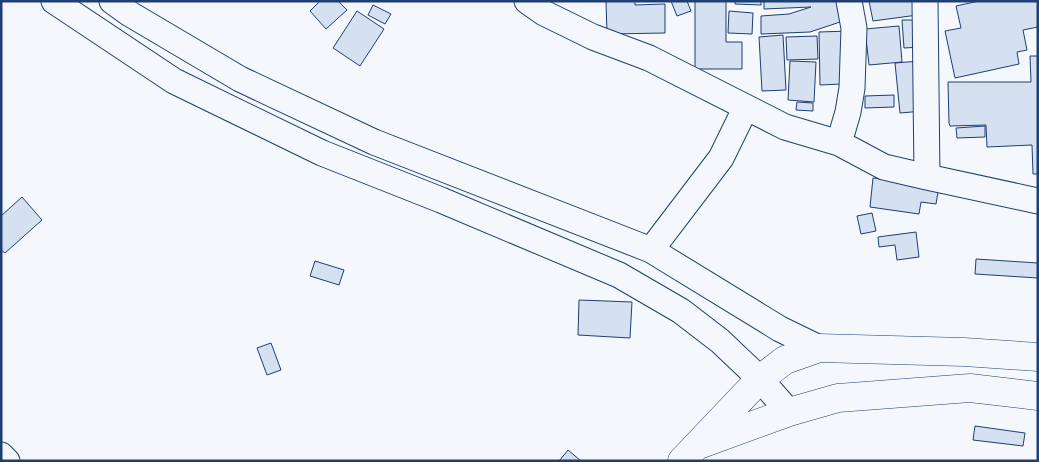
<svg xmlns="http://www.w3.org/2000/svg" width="1039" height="462" font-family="'Varela Round',sans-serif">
  <rect width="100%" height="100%" fill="#f4f7fb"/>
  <!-- building -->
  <path fill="#d5e0f0" stroke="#1d3f73" d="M 320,1 L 338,1 L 347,10 L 326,29 L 310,11 Z
    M 606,1 L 635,1 L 635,5 L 665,4 L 665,33 L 607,34 Z
    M 671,1 L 687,1 L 691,11 L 677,16 Z
    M 695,1 L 726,1 L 726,42 L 742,42 L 742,69 L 695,69 Z
    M 735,1 L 761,1 L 761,5 L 735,4 Z
    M 764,1 L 843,1 L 849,19 L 810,32 L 761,34 L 761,16 L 789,14 L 811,7 L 764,9 Z
    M 869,1 L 924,1 L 925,14 L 873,21 Z
    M 979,1 L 1038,1 L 1038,27 L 1023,30 L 1027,50 L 1017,52 L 1019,64 L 955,78 L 945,31 L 961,28 L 956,6 Z
    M 373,5 L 391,14 L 385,24 L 368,15 Z
    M 357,11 L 384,29 L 360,66 L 333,48 Z
    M 729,11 L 753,13 L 752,34 L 728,33 Z
    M 902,20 L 921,20 L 921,47 L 904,48 Z
    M 899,26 L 902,62 L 869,65 L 865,29 Z
    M 850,31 L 842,84 L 820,85 L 819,32 Z
    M 783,35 L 786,90 L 762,91 L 759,37 Z
    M 817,36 L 818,59 L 787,60 L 786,37 Z
    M 1030,56 L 1038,56 L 1038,174 L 1033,174 L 1032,145 L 987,147 L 986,125 L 950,126 L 949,123 L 948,82 L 1031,82 Z
    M 790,61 L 816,62 L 814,102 L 788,100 Z
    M 920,61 L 923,111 L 900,113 L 895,63 Z
    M 894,95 L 894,107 L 865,108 L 865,96 Z
    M 797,102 L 813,103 L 813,111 L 796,110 Z
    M 985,126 L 985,137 L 957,138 L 956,128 Z
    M 873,178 L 939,186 L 936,204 L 921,202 L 919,214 L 870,207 Z
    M 22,197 L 42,220 L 5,253 L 1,250 L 1,216 Z
    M 872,213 L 876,231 L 861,234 L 857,216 Z
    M 916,232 L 919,257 L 897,260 L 895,245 L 879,247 L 878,237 Z
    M 976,259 L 1038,263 L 1038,278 L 975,274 Z
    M 315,261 L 344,270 L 339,285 L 310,276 Z
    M 579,300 L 632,302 L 630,338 L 578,335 Z
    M 271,343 L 281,370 L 267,375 L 257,348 Z
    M 975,426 L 1025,433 L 1023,446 L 973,440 Z
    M 568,450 L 581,461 L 559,461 Z"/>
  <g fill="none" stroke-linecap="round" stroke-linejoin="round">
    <defs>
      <path id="minor" d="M 54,1 L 174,81 L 322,153 L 441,200 L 619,275 L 681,311 L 720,341 L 760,379 L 789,412
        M 112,1 L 130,14 L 240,79 L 374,142 L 651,250 L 780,329 L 819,348
        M 527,1 L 544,13 L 593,37 L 649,58 L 785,127 L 839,143 L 884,167 L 927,177
        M 925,1 L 927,177 L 1038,201
        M 839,143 L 848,112 L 852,88 L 854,28 L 849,1
        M 651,250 L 721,158 L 746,107
        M 1,455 L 7,461"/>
      <path id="major" d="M 701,444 L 789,412 L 838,398 L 970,388 L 1038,396
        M 682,461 L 760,379 L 785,360 L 819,348 L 964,352 L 1038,357"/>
    </defs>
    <!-- minor casing -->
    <use href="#minor" stroke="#1d3f73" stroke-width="27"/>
    <!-- major casing -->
    <use href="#major" stroke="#1d3f73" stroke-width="29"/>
    <!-- minor -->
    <use href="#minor" stroke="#f4f7fb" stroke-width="25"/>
    <!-- major -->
    <use href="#major" stroke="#f4f7fb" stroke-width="28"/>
  </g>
  <!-- border -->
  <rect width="1039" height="462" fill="none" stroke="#1d3f73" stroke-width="5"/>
</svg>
